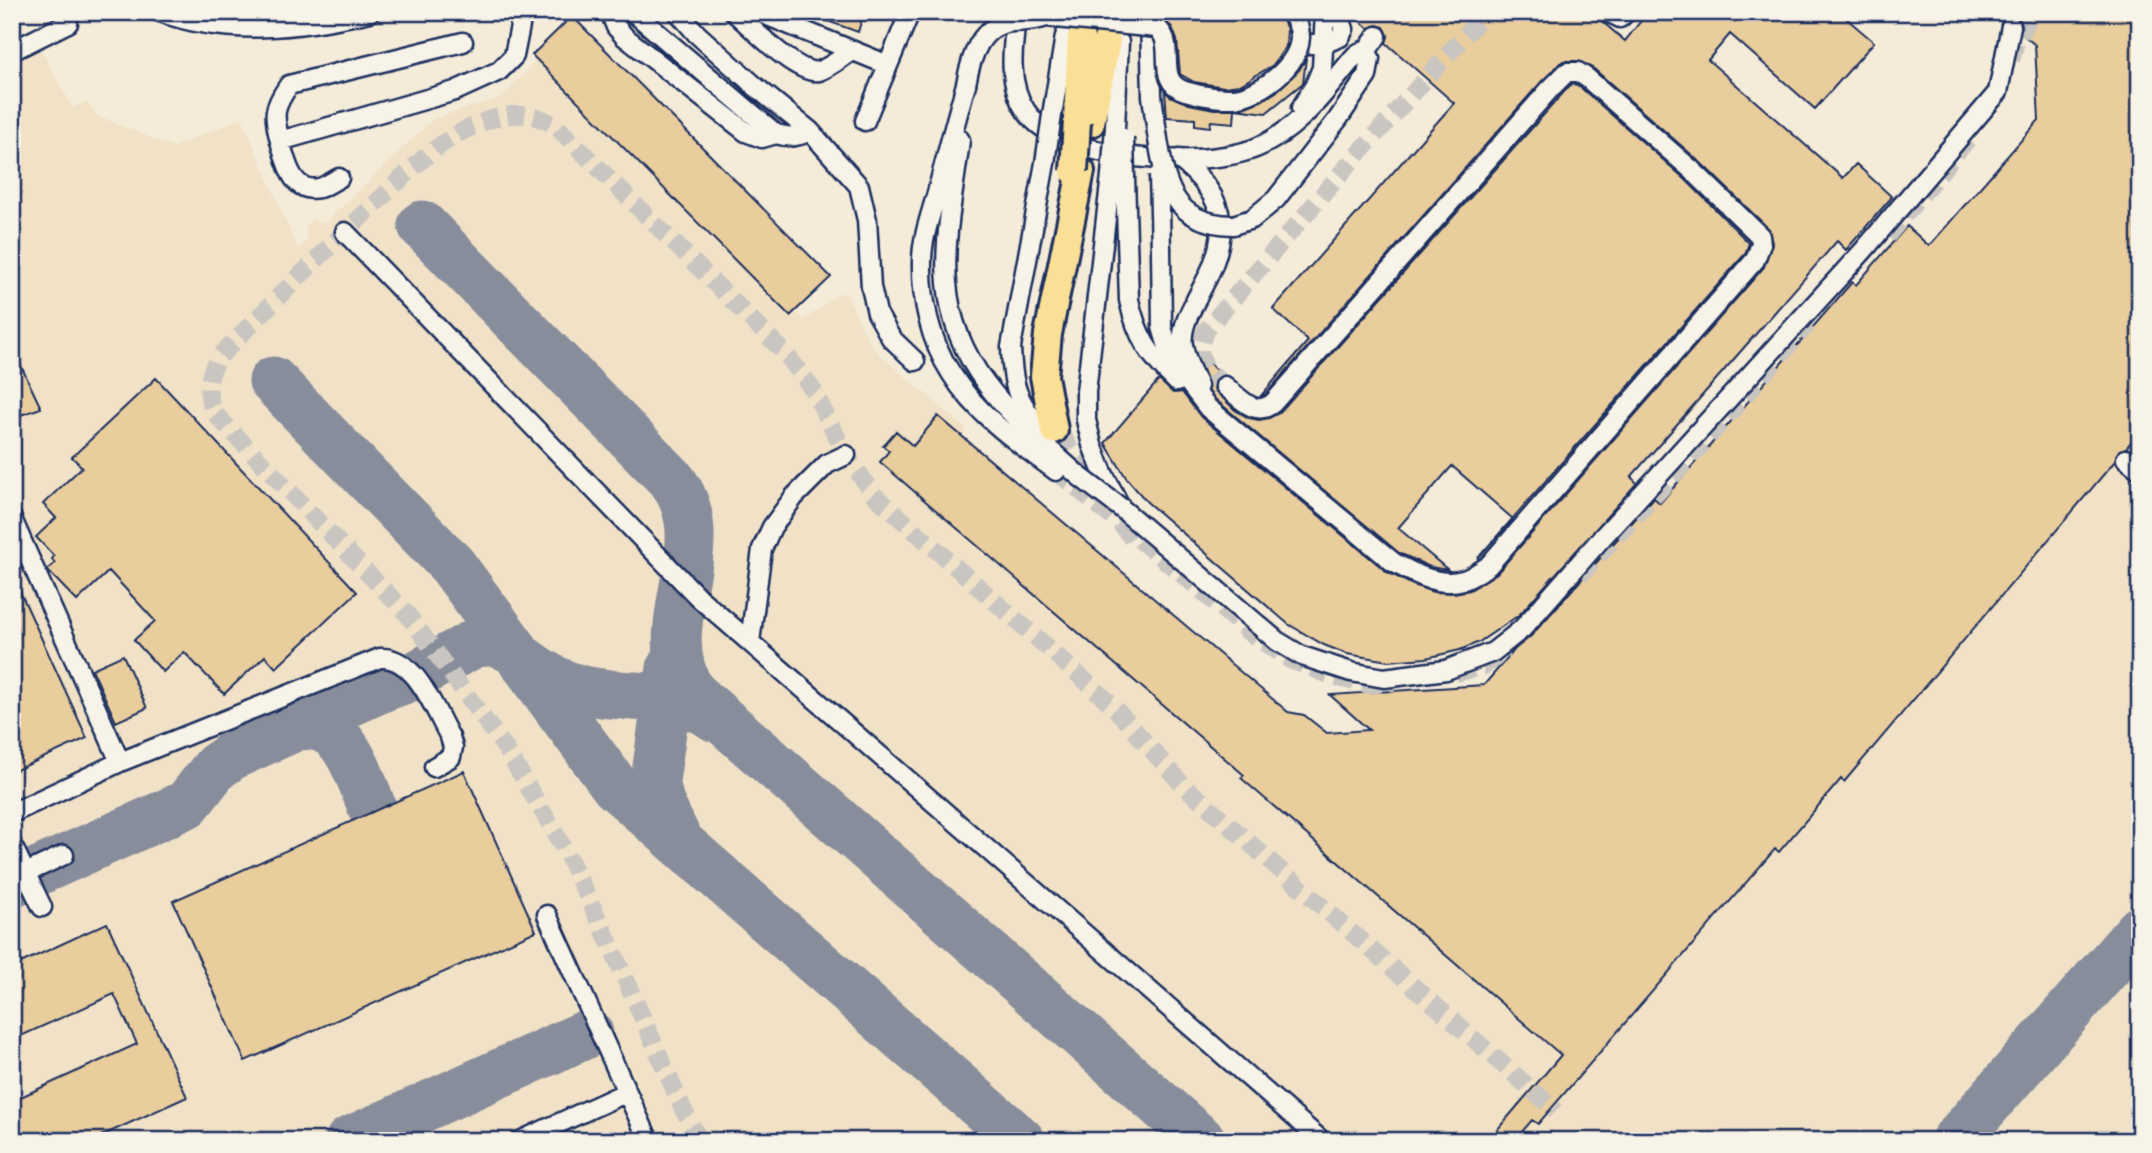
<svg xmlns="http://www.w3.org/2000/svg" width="2152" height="1153" font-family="Sriracha,sans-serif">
  <rect width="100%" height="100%" fill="#f4ebd9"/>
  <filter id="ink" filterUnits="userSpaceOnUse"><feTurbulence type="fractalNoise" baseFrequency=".0143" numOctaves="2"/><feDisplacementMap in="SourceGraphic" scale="14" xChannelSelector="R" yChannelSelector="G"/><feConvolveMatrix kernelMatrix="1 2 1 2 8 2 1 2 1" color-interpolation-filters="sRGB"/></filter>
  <g filter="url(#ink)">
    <!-- built -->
    <path fill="#f1e2c7" d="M 2140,12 L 2140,1141 L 12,1141 L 12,21 L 42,52 L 73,108 L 87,102 L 98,116 L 173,147 L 242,118 L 298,249 L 307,240 L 306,225 L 312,219 L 324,224 L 433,119 L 503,97 L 536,60 L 532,55 L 572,16 L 831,277 L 795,313 L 804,319 L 817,311 L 838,293 L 847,295 L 868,340 L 880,355 L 967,429 L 962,436 L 1288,712 L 1304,715 L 1327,733 L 1368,730 L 1330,695 L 1484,685 L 1650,494 L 1660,503 L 1852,282 L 1877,303 L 1880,300 L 1859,282 L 1907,226 L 1930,246 L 2101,51 Z"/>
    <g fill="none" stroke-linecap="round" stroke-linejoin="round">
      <!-- taxiway -->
      <path stroke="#888d9c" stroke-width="49" d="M 422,225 L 670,478 C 724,544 647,623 692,693 L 1202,1141
        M 273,381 L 452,565 L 615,786 L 1021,1141
        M 525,661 C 539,672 555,682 573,687 C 620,702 672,688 716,718
        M 671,668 L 655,781 L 660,803 L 677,838
        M 294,727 C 346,715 358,775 374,812
        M 12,883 L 187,804 L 216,767 L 233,755 L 384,687 L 414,676 L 475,643 L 496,641 L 515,651
        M 349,1141 L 589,1033
        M 1955,1141 L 2140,930"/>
    </g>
    <!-- building -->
    <path fill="#e9cd9d" stroke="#1b2f5e" stroke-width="2" d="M 808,12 L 864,12 L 858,32 L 808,14 Z
      M 1163,12 L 1279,12 L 1287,29 L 1286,46 L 1273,65 L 1240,85 L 1224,87 L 1194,82 L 1180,74 L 1177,40 L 1172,27 L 1162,19 Z
      M 1350,12 L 1591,12 L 1625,41 L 1648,12 L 1853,12 L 1847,19 L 1874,42 L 1815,109 L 1730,34 L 1708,60 L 1843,178 L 1856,164 L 1892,197 L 1846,250 L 1837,241 L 1631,477 L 1637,483 L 1519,615 L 1479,642 L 1460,650 L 1426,658 L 1388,661 L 1347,654 L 1324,645 L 1288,624 L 1147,502 L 1127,479 L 1105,443 L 1159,380 L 1173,393 L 1182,392 L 1201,417 L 1387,572 L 1413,585 L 1433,592 L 1454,593 L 1470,590 L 1497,573 L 1764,267 L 1772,243 L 1768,228 L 1701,163 L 1594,69 L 1579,61 L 1563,61 L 1542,81 L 1266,394 L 1260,397 L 1308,341 L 1273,309 L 1454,103 L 1386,43 L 1388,36 L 1384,27 L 1377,25 L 1369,29 Z
      M 1997,12 L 2140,12 L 2140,432 L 2126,448 L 2118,452 L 2115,461 L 1844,782 L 1841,779 L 1779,852 L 1775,849 L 1538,1124 L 1532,1120 L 1514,1141 L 1509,1141 L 1497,1130 L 1561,1055 L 1241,778 L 1244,775 L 880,462 L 889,451 L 883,446 L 896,431 L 913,446 L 938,416 L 1288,712 L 1304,715 L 1327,733 L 1369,730 L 1330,695 L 1484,685 L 1515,649 L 1531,636 L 1654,498 L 1660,503 L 1852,282 L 1856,285 L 1907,226 L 1929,246 L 2039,120 L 2035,45 L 2021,33 L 2022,23 L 2019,18 L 2013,15 L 2004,18 Z
      M 572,16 L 831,277 L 790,316 L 532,55 Z
      M 1306,58 L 1303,83 L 1266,113 L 1235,109 L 1234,123 L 1211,121 L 1210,127 L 1195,125 L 1195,119 L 1167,117 L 1165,91 L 1170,96 L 1189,104 L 1214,109 L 1240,109 L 1261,101 L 1276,92 L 1299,70 Z
      M 1572,83 L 1580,87 L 1685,179 L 1749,243 L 1745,254 L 1477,559 L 1513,519 L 1452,466 L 1398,528 L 1448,570 L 1430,567 L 1399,553 L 1216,400 L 1208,390 L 1208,382 L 1196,352 L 1223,375 L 1216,379 L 1214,389 L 1235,410 L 1249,418 L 1259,420 L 1269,418 L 1279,413 Z
      M 12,347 L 41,408 L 12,418 Z
      M 156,378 L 357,592 L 276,668 L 265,656 L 224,694 L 184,652 L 163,672 L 134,640 L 155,621 L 109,571 L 77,601 L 47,570 L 55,563 L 52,559 L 54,556 L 36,537 L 56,518 L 43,504 L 82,467 L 72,457 Z
      M 12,574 L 87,738 L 12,772 Z
      M 123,655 L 147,708 L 116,722 L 92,669 Z
      M 464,771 L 536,931 L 245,1061 L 173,901 Z
      M 107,923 L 187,1097 L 90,1141 L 12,1141 L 12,1101 L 137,1044 L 114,994 L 12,1040 L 12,967 Z"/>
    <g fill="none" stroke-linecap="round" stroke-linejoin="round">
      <!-- minor-tunnel -->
      <path stroke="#c9c5c0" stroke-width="18" stroke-dasharray="18 9" stroke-linecap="butt" d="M 2011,60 L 2016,42 L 2032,12
        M 1887,236 L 1968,139
        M 1225,386 C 1206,368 1192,358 1206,330 L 1349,164 L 1486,12
        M 1056,471 L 1201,590 L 1247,631 L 1290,660 L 1335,677 L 1367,685 L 1394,682
        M 1580,575 L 1689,459 L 1808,324
        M 1456,673 L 1484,666 L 1506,650
        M 700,1141 L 683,1109 L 604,931 L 565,850 L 506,749 L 408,615 L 215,414 C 205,394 207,377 218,358 C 270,305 323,252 378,201 C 409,172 438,140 478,124 C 506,112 534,110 558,128 L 786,354 L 813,390 L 846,455 L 875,496 L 1090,685 L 1111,704 L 1182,784 L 1556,1111"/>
      <!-- highway-tunnel -->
      <path stroke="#c9c5c0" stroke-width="26" stroke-dasharray="26 13" stroke-linecap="butt" d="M 1054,430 L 1073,462 L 1105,496 L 1135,536"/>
      <defs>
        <path id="minor" d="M 160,12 C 228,37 301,28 370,12
          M 610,12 L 616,27 L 625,37 L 746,132 L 762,138 L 776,134
          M 633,12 L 776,134 C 790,138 797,137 810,131
          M 678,12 L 697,34 L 756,87 L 810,131 L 859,186 L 867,220 L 871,287 L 877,313 L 891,338 L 915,361
          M 734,12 C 750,26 798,76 819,71 C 831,67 842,57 852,51
          M 758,12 L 888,65
          M 1017,12 C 1013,44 1006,82 1026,111 C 1061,163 1205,170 1258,147 C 1301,128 1325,91 1354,57 C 1359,51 1363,52 1367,49 C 1371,46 1374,40 1377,36
          M 1608,12 L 1620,18 L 1626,12
          M 1150,17 L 1152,96 L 1157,133
          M 463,42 L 289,85 C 273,108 273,115 280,141 L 455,91 L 499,71 L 514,56 L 520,26 L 519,12
          M 1308,44 L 1323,44 L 1340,37 L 1344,29 L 1338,12
          M 12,51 L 68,23
          M 966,84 C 956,120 946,156 937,193 C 931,214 922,238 922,261 C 921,298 930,341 951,373 C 976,414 1018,443 1056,471
          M 1301,108 L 1315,85 L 1322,68 L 1325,12
          M 1052,115 L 1065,36
          M 865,121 L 910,12
          M 1115,127 L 1119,42
          M 960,140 C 955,183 943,241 947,283 C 954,372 1018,421 1079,476
          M 280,141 C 286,160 291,194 319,188 C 325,187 333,181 339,178
          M 1179,159 C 1230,199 1231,236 1201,290 C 1193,306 1180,327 1183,345 C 1185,358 1192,374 1198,386
          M 1111,175 L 1086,392 L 1086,420 L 1092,445 L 1103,473 L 1121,508 L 1277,641 L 1302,656 L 1351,672 L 1384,678 L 1446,670 L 1493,652 L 1522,629 L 1599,541 L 1863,251 L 1993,98 L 1998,92 L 2011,26
          M 1125,177 L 1129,300 C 1137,337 1149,355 1177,382
          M 1233,225 L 1252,219 L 1276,199 L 1338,119 L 1367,76 L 1370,58 L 1366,50
          M 345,232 L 698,597 L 1322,1141
          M 1161,250 L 1162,327 L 1172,361 L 1208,408 L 1393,562 C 1414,574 1439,587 1463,580 C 1472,578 1481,570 1488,566 L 1755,260 L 1761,244 L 1760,236 L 1693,171 L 1587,78 L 1578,72 L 1567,72 L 1550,89 L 1273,403 C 1255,418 1240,398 1225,386
          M 1041,430 C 1017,400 1012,386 1011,347 L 1045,163
          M 2126,459 L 2140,470
          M 12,519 L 120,762
          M 750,642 L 762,549 L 772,527 L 794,497 L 827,464 L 846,455
          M 12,813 L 120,762 L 380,658 C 415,655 435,711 450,737 L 453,747 L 451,757 L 434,767
          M 12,845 L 42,907
          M 26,873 L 64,855
          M 547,915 L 649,1141
          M 520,1141 L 627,1092"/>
        <path id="highway" d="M 1077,121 L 1081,38
          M 1091,123 L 1107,40
          M 1054,430 L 1044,376 L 1048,334 L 1081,171"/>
      </defs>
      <!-- minor casing -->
      <use href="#minor" stroke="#1b2f5e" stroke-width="23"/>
      <!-- highway casing -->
      <use href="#highway" stroke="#1b2f5e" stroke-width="32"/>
      <!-- minor -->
      <use href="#minor" stroke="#f7f3e8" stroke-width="18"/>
      <!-- highway -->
      <use href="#highway" stroke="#fadf96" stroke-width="26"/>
      <defs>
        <path id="minor-bridge" d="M 966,84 C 971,57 980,24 1013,22 C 1026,21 1034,22 1046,17 L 1157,28 C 1178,44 1153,81 1185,91 C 1201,96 1229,101 1244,96 C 1276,85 1320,46 1290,12
          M 1157,133 C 1165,184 1172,224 1233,225
          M 1124,138 L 1125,177
          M 1045,163 L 1052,115
          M 1111,175 L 1115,127
          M 1159,175 L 1161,250
          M 1079,476 L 1121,508"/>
        <path id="highway-bridge" d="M 1074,171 L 1077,121"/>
      </defs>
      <!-- minor-bridge casing -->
      <use href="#minor-bridge" stroke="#1b2f5e" stroke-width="23" stroke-linecap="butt"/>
      <!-- highway-bridge casing -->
      <use href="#highway-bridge" stroke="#1b2f5e" stroke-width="32" stroke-linecap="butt"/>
      <!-- minor-bridge -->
      <use href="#minor-bridge" stroke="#f7f3e8" stroke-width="18"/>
      <!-- highway-bridge -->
      <use href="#highway-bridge" stroke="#fadf96" stroke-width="26"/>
    </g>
  </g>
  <!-- margin -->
  <rect width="2152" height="1153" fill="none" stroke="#f7f3e8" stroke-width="42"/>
  <rect x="21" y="21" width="2110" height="1111" fill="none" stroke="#1b2f5e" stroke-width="2.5" filter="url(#ink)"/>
</svg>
